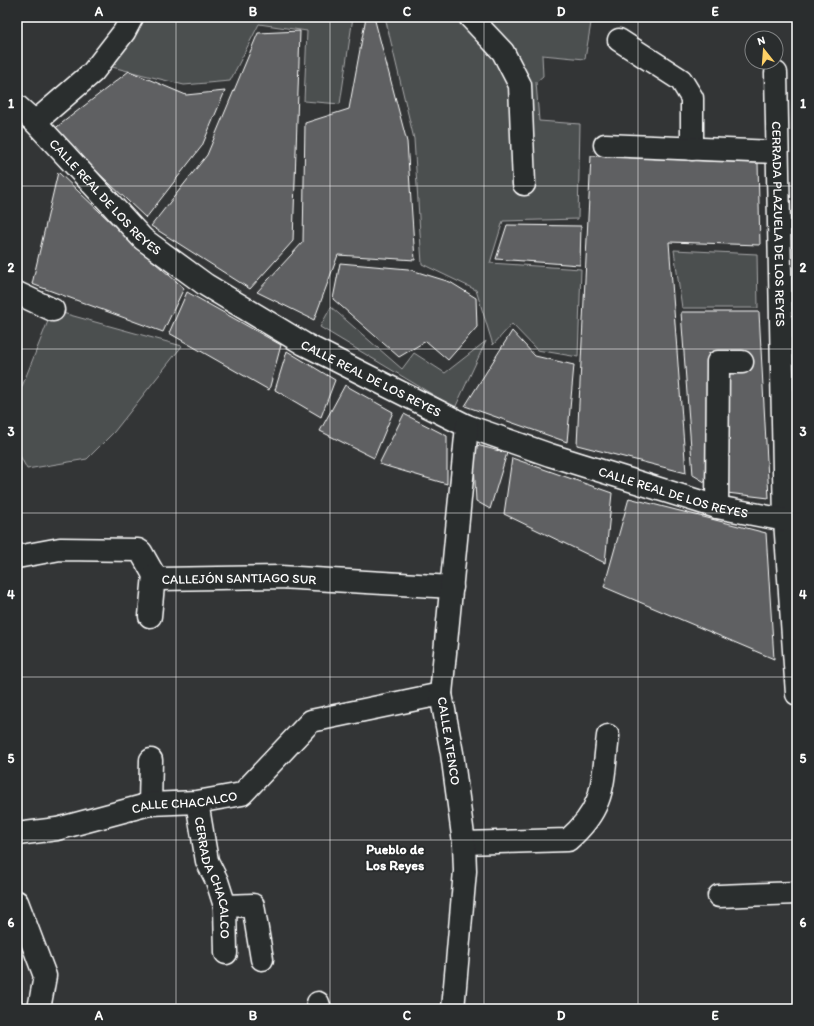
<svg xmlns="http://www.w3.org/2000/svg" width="814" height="1026" font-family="Itim,sans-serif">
  <rect width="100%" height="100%" fill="#333536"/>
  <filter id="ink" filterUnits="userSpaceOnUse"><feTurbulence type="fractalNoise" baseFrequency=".025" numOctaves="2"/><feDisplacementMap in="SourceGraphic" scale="8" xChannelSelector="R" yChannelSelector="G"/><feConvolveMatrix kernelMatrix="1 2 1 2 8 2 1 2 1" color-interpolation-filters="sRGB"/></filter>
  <g filter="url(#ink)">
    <!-- green -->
    <path fill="#4c4f50" stroke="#a6a7a8" d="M 137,17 L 353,17 L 340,104 L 304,101 L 307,31 L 259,24 L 230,81 L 184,85 L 112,67 L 121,41 Z
      M 385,17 L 459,17 L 526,85 L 478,17 L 592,17 L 585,59 L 542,55 L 543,76 L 536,82 L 539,121 L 580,124 L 578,219 L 503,221 L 490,263 L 581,269 L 578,357 L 537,350 L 512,324 L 493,345 L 476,290 L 422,264 L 414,139 Z
      M 674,250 L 757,254 L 758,308 L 682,308 Z
      M 331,307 L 402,369 L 414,353 L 445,373 L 486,341 L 455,408 L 320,327 Z
      M 59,312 L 182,346 L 114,432 L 87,459 L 27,469 L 17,450 L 17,399 L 50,316 Z"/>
    <!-- building -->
    <path fill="#5f6162" stroke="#fff" d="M 366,17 L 374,17 L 407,142 L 415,260 L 338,255 L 314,320 L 257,292 L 303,242 L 305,123 L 349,109 Z
      M 300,31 L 293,241 L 250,289 L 151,226 L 207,155 L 258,33 Z
      M 129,71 L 186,95 L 225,91 L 202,146 L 146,218 L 53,130 Z
      M 591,156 L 758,163 L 760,245 L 669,242 L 686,473 L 577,445 Z
      M 58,172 L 140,250 L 184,288 L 163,332 L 32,284 Z
      M 507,225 L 581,226 L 580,265 L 496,259 Z
      M 340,263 L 408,269 L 450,282 L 476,298 L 477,327 L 448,360 L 426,341 L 399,357 L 333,299 Z
      M 187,292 L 281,345 L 269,390 L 169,333 Z
      M 681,312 L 759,312 L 769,498 L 727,493 L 727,374 L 750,371 L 750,356 L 709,353 L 708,484 L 693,475 Z
      M 512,331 L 535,356 L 574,365 L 567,442 L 465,406 Z
      M 287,351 L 335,380 L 321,417 L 275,390 Z
      M 345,385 L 393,412 L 374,458 L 320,431 Z
      M 404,414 L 447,436 L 447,484 L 379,464 Z
      M 473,444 L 507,453 L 490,509 L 476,501 Z
      M 512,458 L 612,493 L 605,563 L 504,514 Z
      M 629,498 L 766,533 L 774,659 L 604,587 Z"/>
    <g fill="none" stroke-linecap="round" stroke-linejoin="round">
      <defs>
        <g id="minor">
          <path d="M 470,17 L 503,52 L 520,85 L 524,184"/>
          <path d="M 619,40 L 681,80 L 692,98 L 692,149"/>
          <path id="s1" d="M 776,73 L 785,520 L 797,694"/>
          <path id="s2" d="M 17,106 L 35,122 L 143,239 L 206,285 L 304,344 L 467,426 L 550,455 L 717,507 L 785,520 L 797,520"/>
          <path d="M 35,122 L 93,72 L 124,32 L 132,17"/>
          <path d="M 605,145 L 777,152"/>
          <path d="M 17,293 L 53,310"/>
          <path d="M 717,507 L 718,362 L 742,362"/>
          <path id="s3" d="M 17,557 L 60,549 L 138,550 L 141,552 L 154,575 L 160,579 L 280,577 L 452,587"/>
          <path d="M 150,616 L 154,575"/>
          <path id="s4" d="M 197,802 L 207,861 L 217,881 L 225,906 L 226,953"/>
          <path d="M 150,804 L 151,760"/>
          <path id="s5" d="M 17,834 L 57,829 L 150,804 L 197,802 L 242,794 L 311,721 L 441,694"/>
          <path d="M 464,843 L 568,840 C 606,807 602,783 608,736"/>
          <path d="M 719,896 L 797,893"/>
          <path d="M 17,902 L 45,976 L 39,1009"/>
          <path d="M 225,906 L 253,905 L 262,959"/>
          <path d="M 318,1003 L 320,1009"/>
          <path d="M 453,1009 L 465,871 L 464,843 L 452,753 L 441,694 L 467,426"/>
        </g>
      </defs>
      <!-- minor casing -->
      <use href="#minor" stroke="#fff" stroke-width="25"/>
      <!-- minor -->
      <use href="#minor" stroke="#2a2d2e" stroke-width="22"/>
    </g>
  </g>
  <!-- grid -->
  <path fill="none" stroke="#fff" stroke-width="1" stroke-opacity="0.55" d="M 176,17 L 176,1009M 330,17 L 330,1009M 484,17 L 484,1009M 638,17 L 638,1009M 17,186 L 797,186M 17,349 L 797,349M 17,513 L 797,513M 17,677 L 797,677M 17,840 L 797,840"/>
  <g text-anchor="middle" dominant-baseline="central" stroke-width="4" stroke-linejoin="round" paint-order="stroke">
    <!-- street labels -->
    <g font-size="13" fill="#fff" stroke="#2a2d2e">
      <text stroke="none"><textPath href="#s2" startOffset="127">CALLE REAL DE LOS REYES</textPath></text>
      <text stroke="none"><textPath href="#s1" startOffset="151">CERRADA PLAZUELA DE LOS REYES</textPath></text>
      <text stroke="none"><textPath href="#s2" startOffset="451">CALLE REAL DE LOS REYES</textPath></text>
      <text stroke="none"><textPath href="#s2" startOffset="775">CALLE REAL DE LOS REYES</textPath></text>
      <text stroke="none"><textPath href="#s3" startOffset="238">CALLEJÓN SANTIAGO SUR</textPath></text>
      <text transform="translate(449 741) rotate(81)">CALLE ATENCO</text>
      <text stroke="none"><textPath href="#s5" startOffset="171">CALLE CHACALCO</textPath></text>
      <text stroke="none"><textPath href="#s4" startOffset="78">CERRADA CHACALCO</textPath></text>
    </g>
    <!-- neighbourhood labels -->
    <g font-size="14" font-weight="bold" fill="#fff" stroke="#2a2d2e">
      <text x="395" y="849">Pueblo de<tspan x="395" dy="16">Los Reyes</tspan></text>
    </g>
  </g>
  <!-- margin -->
  <rect width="814" height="1026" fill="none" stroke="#2a2d2e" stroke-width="44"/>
  <!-- north arrow -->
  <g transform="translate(764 50) rotate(343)"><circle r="19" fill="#2a2d2e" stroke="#7f8182"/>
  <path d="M0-3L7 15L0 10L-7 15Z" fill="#ffd166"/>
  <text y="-6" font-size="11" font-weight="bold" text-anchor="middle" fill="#ffffff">N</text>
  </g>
  <rect x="22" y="22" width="770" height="982" fill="none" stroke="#fff" stroke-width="1.5"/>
  <g font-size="13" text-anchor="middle" font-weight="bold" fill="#fff">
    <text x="99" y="16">A</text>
    <text x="253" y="16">B</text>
    <text x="407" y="16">C</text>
    <text x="561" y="16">D</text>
    <text x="715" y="16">E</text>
    <text x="11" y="108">1</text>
    <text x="803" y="108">1</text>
    <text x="11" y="272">2</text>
    <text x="803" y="272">2</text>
    <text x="11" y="436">3</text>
    <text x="803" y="436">3</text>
    <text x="11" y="599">4</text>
    <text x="803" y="599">4</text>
    <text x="11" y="763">5</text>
    <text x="803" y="763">5</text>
    <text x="11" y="927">6</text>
    <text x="803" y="927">6</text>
    <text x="99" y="1020">A</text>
    <text x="253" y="1020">B</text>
    <text x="407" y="1020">C</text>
    <text x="561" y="1020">D</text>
    <text x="715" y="1020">E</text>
  </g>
</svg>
